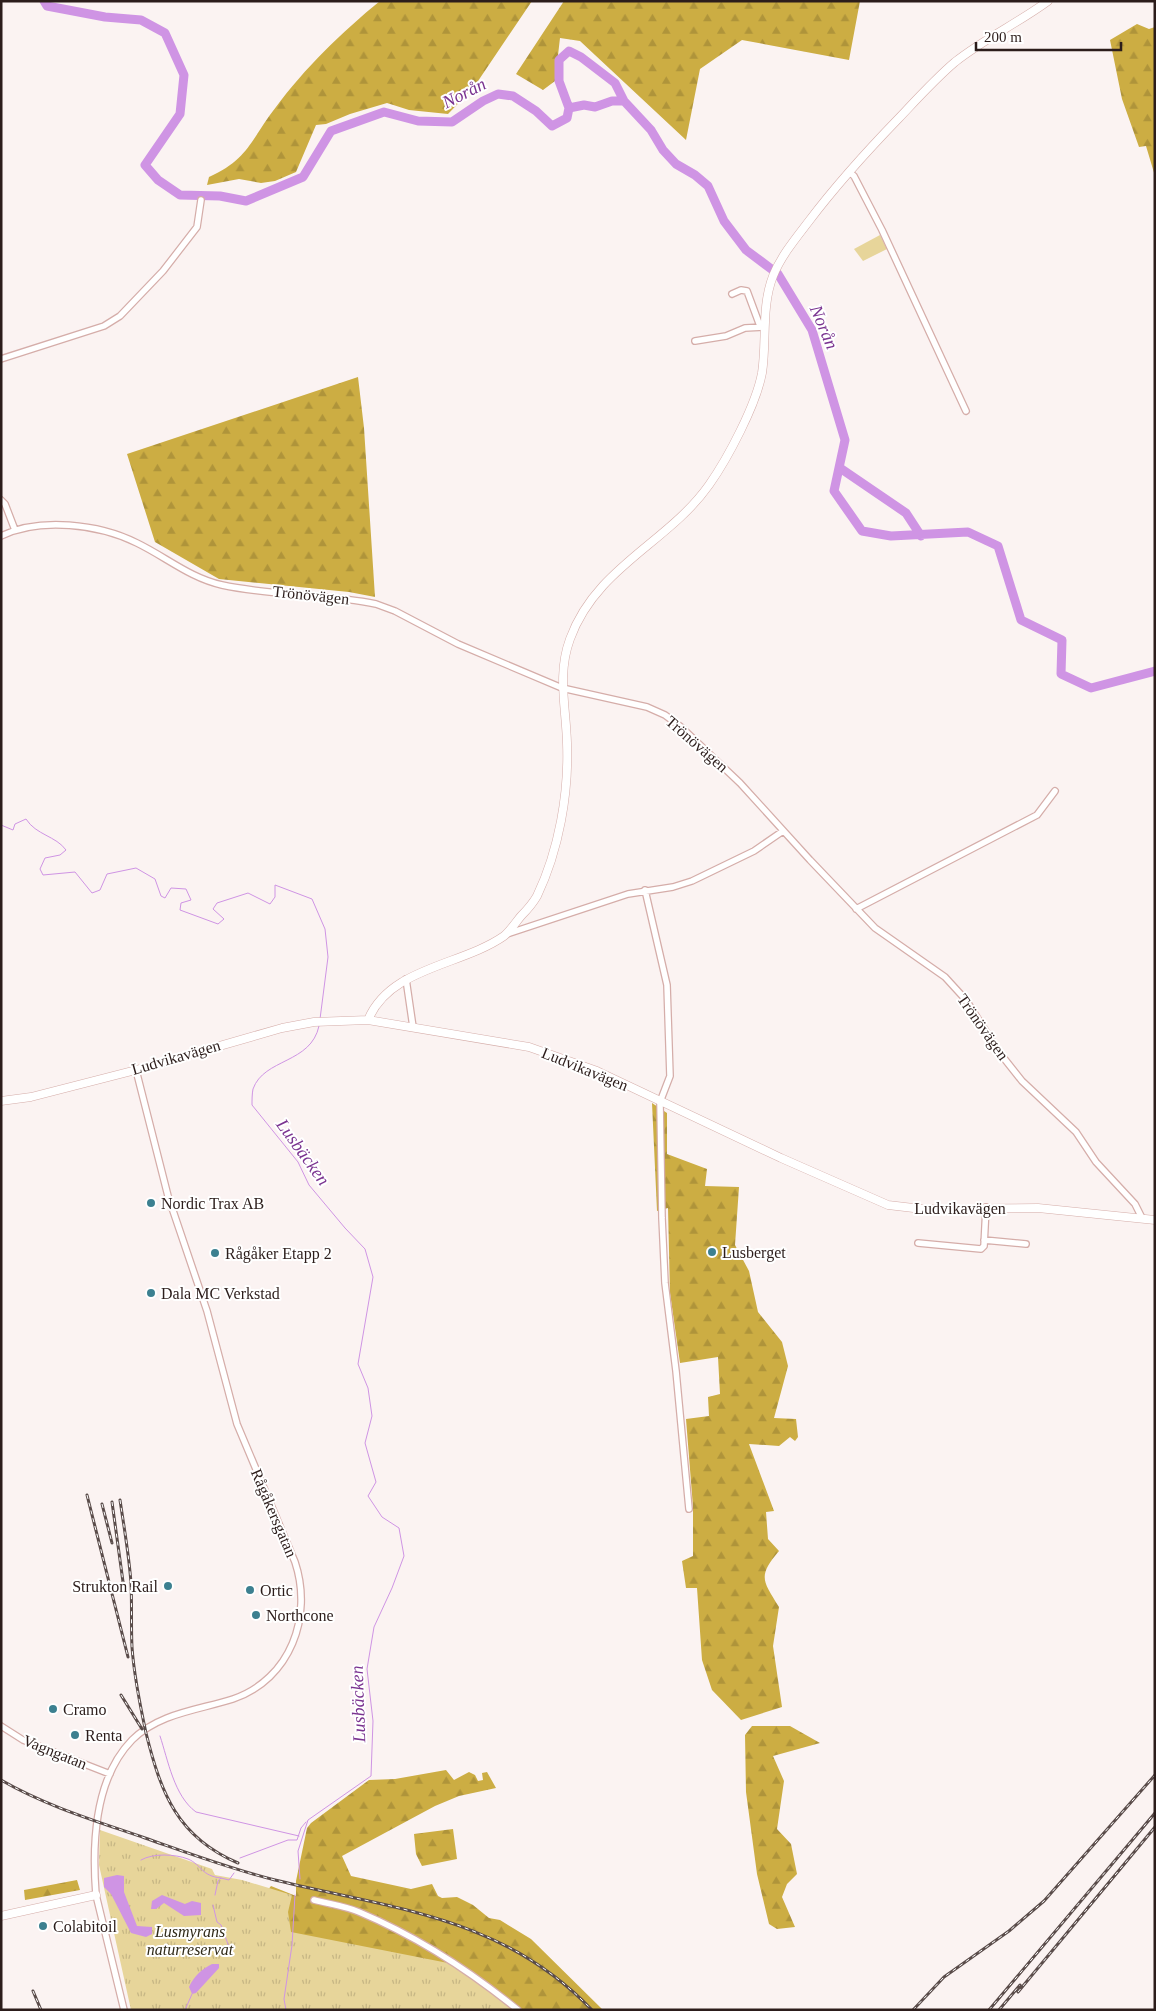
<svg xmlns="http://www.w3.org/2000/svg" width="1156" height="2011" font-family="Georgia,serif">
  <defs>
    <pattern id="forest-firs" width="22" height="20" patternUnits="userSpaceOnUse" patternTransform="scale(1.25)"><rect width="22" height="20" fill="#ccad43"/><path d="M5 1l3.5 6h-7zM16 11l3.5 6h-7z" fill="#af943a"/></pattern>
    <pattern id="park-tufts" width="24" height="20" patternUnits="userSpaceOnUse" patternTransform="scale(1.25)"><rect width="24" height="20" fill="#e7d59a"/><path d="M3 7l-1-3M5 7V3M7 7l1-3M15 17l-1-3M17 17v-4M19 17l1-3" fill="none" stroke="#c6b684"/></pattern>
  </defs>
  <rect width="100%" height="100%" fill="#fbf3f2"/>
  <!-- grass -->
  <path fill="#e7d59a" d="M 880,235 L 887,249 L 863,261 L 854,249 Z"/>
  <!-- forest -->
  <path fill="url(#forest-firs)" d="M 380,1 L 532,1 L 474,87 L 448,114 L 409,110 L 387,103 L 350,114 L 326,124 L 316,125 L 296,172 L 275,181 L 261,183 L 239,179 L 207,185 L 209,177 C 249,159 251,139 276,107 C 304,69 343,31 380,1 Z
    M 564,1 L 860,1 L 849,60 L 742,40 L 700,69 L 686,140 L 580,41 L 560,38 L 555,81 L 543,90 L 516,74 Z
    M 1137,24 L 1149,29 L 1155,27 L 1155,176 L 1146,146 L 1139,147 L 1122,99 L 1110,40 Z
    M 358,377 L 364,428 L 375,597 L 349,592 L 219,579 L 155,542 L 127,454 Z
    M 652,1103 L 667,1113 L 667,1154 L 707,1169 L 705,1186 L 739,1187 L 735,1245 L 749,1271 L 758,1312 L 782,1342 L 788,1366 L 774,1418 L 796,1419 L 798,1437 L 795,1441 L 790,1437 L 779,1446 L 749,1444 L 774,1511 L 766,1512 L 768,1539 L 779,1551 C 758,1576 762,1580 779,1607 L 773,1646 L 782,1707 L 741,1720 L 712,1690 L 702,1660 L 697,1588 L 686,1588 L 682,1561 L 693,1556 L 693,1507 L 686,1419 L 709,1416 L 708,1397 L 720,1394 L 718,1357 L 680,1363 L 670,1293 L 668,1208 L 657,1211 Z
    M 752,1726 L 790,1726 L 820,1743 L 773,1756 L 784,1781 L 777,1829 L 791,1844 L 797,1874 L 787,1884 L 782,1897 L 795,1927 L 777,1929 L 769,1924 L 757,1874 L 746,1792 L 745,1735 Z
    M 446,1770 L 454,1780 L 469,1772 L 475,1775 L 478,1781 L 483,1780 L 482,1773 L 487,1772 L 496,1788 L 459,1796 L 435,1806 L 342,1856 L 351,1876 L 411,1889 L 432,1884 L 438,1896 L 442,1898 L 457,1897 L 473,1905 L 489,1918 L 500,1920 L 531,1939 L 603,2010 L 300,2010 L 267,1891 L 271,1886 L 296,1896 L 296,1881 L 307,1828 L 311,1823 L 369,1780 L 395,1779 Z
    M 453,1829 L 457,1859 L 422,1866 L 416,1854 L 414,1834 Z
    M 77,1880 L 80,1890 L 25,1900 L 24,1890 Z"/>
  <!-- park -->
  <path fill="url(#park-tufts)" d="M 100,1830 L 212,1869 L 215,1875 L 242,1880 L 292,1895 L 288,1912 L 291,1932 L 453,1964 L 522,2010 L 131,2010 L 99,1865 Z"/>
  <!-- water -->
  <path fill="#cf94e4" d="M 117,1875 L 124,1876 L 124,1892 L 137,1926 L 152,1927 L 152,1934 L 146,1937 L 131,1933 L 111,1894 L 104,1887 L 104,1878 Z
    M 162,1895 L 185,1904 L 192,1901 L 201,1903 L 201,1915 L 184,1916 L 164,1903 L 156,1909 L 151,1909 L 152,1901 Z
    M 212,1964 L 219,1964 L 219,1968 L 196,1993 L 192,1994 L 189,1987 C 194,1976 202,1969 212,1964 Z"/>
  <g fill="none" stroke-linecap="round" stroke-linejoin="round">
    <!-- stream -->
    <path stroke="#cf94e4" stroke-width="1" d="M 1,825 L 13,830 L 15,824 L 26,819 C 36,835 56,836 66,850 L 60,855 L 45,858 L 40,869 L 43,875 L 75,872 L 92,893 L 100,890 L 107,874 L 136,868 L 155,879 L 161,896 L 165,898 L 171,888 L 186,889 L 191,900 L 181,903 L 180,910 L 218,924 L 224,919 L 213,909 L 217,903 L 248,893 L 270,904 L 275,897 L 275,885 L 312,899 L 325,929 L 328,957 L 320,1019
      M 160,1736 C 168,1760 174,1796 196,1812 L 299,1836
      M 240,1858 L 288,1840 L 297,1840 L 301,1828 L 306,1822
      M 141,1860 C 153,1853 175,1854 188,1859 C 202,1865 201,1876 221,1878
      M 300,1879 L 298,1851 L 308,1820 L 371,1776 L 373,1721 L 367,1669 L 374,1627 L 392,1588 L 404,1556 L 399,1528 L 382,1517 L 368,1496 L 376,1482 L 365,1443 L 372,1416 L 368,1388 L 358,1364 L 373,1277 L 365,1249 L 345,1228 L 309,1185 L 298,1162 L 252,1105 C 252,1100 252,1094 253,1089 C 264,1058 311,1064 319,1026
      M 215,1895 L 218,1881 L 221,1878 L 229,1880 L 234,1873
      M 213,1905 L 217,1922 L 221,1925 L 229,1947 L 226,1954
      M 185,2010 L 192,1994
      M 286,2010 L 284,1999 L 292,1945 L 295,1895"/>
    <!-- river -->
    <path stroke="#cf94e4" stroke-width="9" d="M 44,1 L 47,6 L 105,17 L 141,20 L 165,33 L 184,75 L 180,114 L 145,165 L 158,180 L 180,195 L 220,196 L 246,201 L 303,177 L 331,131 L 384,112 L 418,121 L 452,122 L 483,101 L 498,94 L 513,96 L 536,111 L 552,126 L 567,118 L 569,108 L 584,105 L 595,107 L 612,101 L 624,101 L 651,130 L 663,150 L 676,164 L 695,175 L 708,186 L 724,221 L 746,250 L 778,274 L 812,330 L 845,440 L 834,491 L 862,531 L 891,536 L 968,532 L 998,546 L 1021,620 L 1062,640 L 1061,674 L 1091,688 L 1155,671
      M 569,108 L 559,81 L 559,60 L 569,51 L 581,57 L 615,83 L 624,101
      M 840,468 L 906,513 L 921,536"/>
    <defs>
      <path id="street" d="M 849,172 L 854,176 L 882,230 L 966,411
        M 732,294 L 741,290 L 747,291 L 760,326
        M 695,341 L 726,336 L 745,328 L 765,327
        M 1,359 L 104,326 L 120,316 L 163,271 L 197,227 L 201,200
        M 1,500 L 5,504 L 15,530
        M 1,536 C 40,517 99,524 137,543 C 166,557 190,578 222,585 C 273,596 326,594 376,604 L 395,611 L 458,644 L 562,688 L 647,707 L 665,715 L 681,727 L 740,783 L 810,860 L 875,928 L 945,977 L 966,1000 L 999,1052 L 1022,1081 L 1076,1132 L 1096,1162 L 1135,1204 L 1142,1218
        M 645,890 L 667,985 L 670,1076 L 660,1102 L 662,1218 L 665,1283 L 676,1371 L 689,1509
        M 856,909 L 1037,815 L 1055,791
        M 507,934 L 628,894 L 673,887 L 692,881 L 754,851 L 783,831
        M 406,979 L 413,1027
        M 984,1240 L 1026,1244
        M 918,1243 L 981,1249 L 984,1246 L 986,1207
        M 1,1726 L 23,1740 L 110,1774
        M 314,1900 C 329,1904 345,1906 359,1912 C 416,1936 470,1971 518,2010
        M 124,2010 L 96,1895 C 92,1845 94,1779 132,1740 C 159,1713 199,1710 233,1699 C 291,1679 313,1616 295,1562 L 237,1424 L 207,1311 L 168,1196 L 136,1070"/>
      <path id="secondary" d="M 368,1020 C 390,967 461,966 504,936 C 510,931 516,922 521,916 C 527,910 533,903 537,896 C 559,850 569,793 567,743 C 566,707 557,674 570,639 C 596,567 668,543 709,485 C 728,458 756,405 762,373 C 767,341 761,307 773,276 C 781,256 796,238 809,221 C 837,184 867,151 899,118 C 917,99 935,79 955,62 C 984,39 1018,23 1048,1
        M 1,1101 L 31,1097 L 136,1070 L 282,1028 L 314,1022 L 368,1020 L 529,1047 L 597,1071 L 781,1158 L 888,1205 L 922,1209 L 1038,1208 L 1155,1220
        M 1,1916 L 96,1895"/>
    </defs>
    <!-- street casing -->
    <use href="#street" stroke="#d5ada9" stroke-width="8"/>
    <!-- secondary casing -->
    <use href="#secondary" stroke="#d5ada9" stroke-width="9"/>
    <!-- street -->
    <use href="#street" stroke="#fff" stroke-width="5.5"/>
    <!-- secondary -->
    <use href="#secondary" stroke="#fff" stroke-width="8"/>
    <defs>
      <path id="rail" d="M 87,1495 L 128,1657
        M 120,1500 C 124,1527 129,1555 131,1583 C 132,1604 131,1626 132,1647 C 134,1676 140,1705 146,1733 C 161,1793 177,1837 238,1863
        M 112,1502 L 124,1589
        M 102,1504 L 112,1543
        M 121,1695 L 142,1729
        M 1,1780 C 46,1806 96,1821 145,1838 C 188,1853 231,1869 275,1880 C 393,1909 502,1916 592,2010
        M 33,1991 L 41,2010
        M 1018,1992 L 1155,1827
        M 913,2010 L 944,1977 L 1009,1931 L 1044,1901 L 1155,1775
        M 989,2010 L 1155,1813
        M 999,2010 L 1020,1985"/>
    </defs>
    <!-- rail casing -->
    <use href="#rail" stroke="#5a4c4a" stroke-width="3"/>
    <!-- rail -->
    <use href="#rail" stroke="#fff" stroke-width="1" stroke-dasharray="4" stroke-linecap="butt"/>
  </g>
  <!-- markers -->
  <g fill="#3c8090" stroke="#fff" stroke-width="2">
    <circle cx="151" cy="1203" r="5"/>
    <circle cx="712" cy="1252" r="5"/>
    <circle cx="215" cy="1253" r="5"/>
    <circle cx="151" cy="1293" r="5"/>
    <circle cx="168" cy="1586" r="5"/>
    <circle cx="250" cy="1590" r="5"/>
    <circle cx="256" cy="1615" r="5"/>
    <circle cx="53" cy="1709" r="5"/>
    <circle cx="75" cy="1735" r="5"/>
    <circle cx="43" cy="1926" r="5"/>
  </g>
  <g text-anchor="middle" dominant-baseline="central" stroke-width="4" stroke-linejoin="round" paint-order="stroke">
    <!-- street labels -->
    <g font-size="16" fill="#2c1d1b" stroke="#fff">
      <text transform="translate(311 595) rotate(6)">Trönövägen</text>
      <text transform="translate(697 744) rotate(41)">Trönövägen</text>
      <text transform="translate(983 1027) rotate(55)">Trönövägen</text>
      <text transform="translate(176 1057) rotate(-16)">Ludvikavägen</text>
      <text transform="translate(585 1069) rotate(22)">Ludvikavägen</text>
      <text x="960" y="1208">Ludvikavägen</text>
      <text transform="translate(274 1513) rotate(67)">Rågåkersgatan</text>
      <text transform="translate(55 1752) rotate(22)">Vagngatan</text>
    </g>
    <!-- poi labels -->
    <g font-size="16" fill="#2c1d1b" stroke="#fff" text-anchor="start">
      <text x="161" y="1203">Nordic Trax AB</text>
      <text x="722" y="1252">Lusberget</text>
      <text x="225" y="1253">Rågåker Etapp 2</text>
      <text x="161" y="1293">Dala MC Verkstad</text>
      <text x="158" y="1586" text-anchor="end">Strukton Rail</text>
      <text x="260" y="1590">Ortic</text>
      <text x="266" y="1615">Northcone</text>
      <text x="63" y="1709">Cramo</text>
      <text x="85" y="1735">Renta</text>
      <text x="53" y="1926">Colabitoil</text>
    </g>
    <!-- park labels -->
    <g font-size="16" font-style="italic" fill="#302a18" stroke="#fff">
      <text x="190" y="1931">Lusmyrans<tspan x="190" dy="18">naturreservat</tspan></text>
    </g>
    <!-- water labels -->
    <g font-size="18" font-style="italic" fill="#7a3390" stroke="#fff">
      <text transform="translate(464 93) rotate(-27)">Norån</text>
      <text transform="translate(824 327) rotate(67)">Norån</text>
      <text transform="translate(303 1152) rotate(54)">Lusbäcken</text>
      <text transform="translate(358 1704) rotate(-92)">Lusbäcken</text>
    </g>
  </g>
  <!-- border -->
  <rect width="1156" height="2011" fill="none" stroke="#2c1d1b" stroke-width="5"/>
  <!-- scale -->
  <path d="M976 42v8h145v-8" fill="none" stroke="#2c1d1b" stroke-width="2.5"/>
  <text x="984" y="42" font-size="15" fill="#2c1d1b" stroke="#ffffff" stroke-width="4" paint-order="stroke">200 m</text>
</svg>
